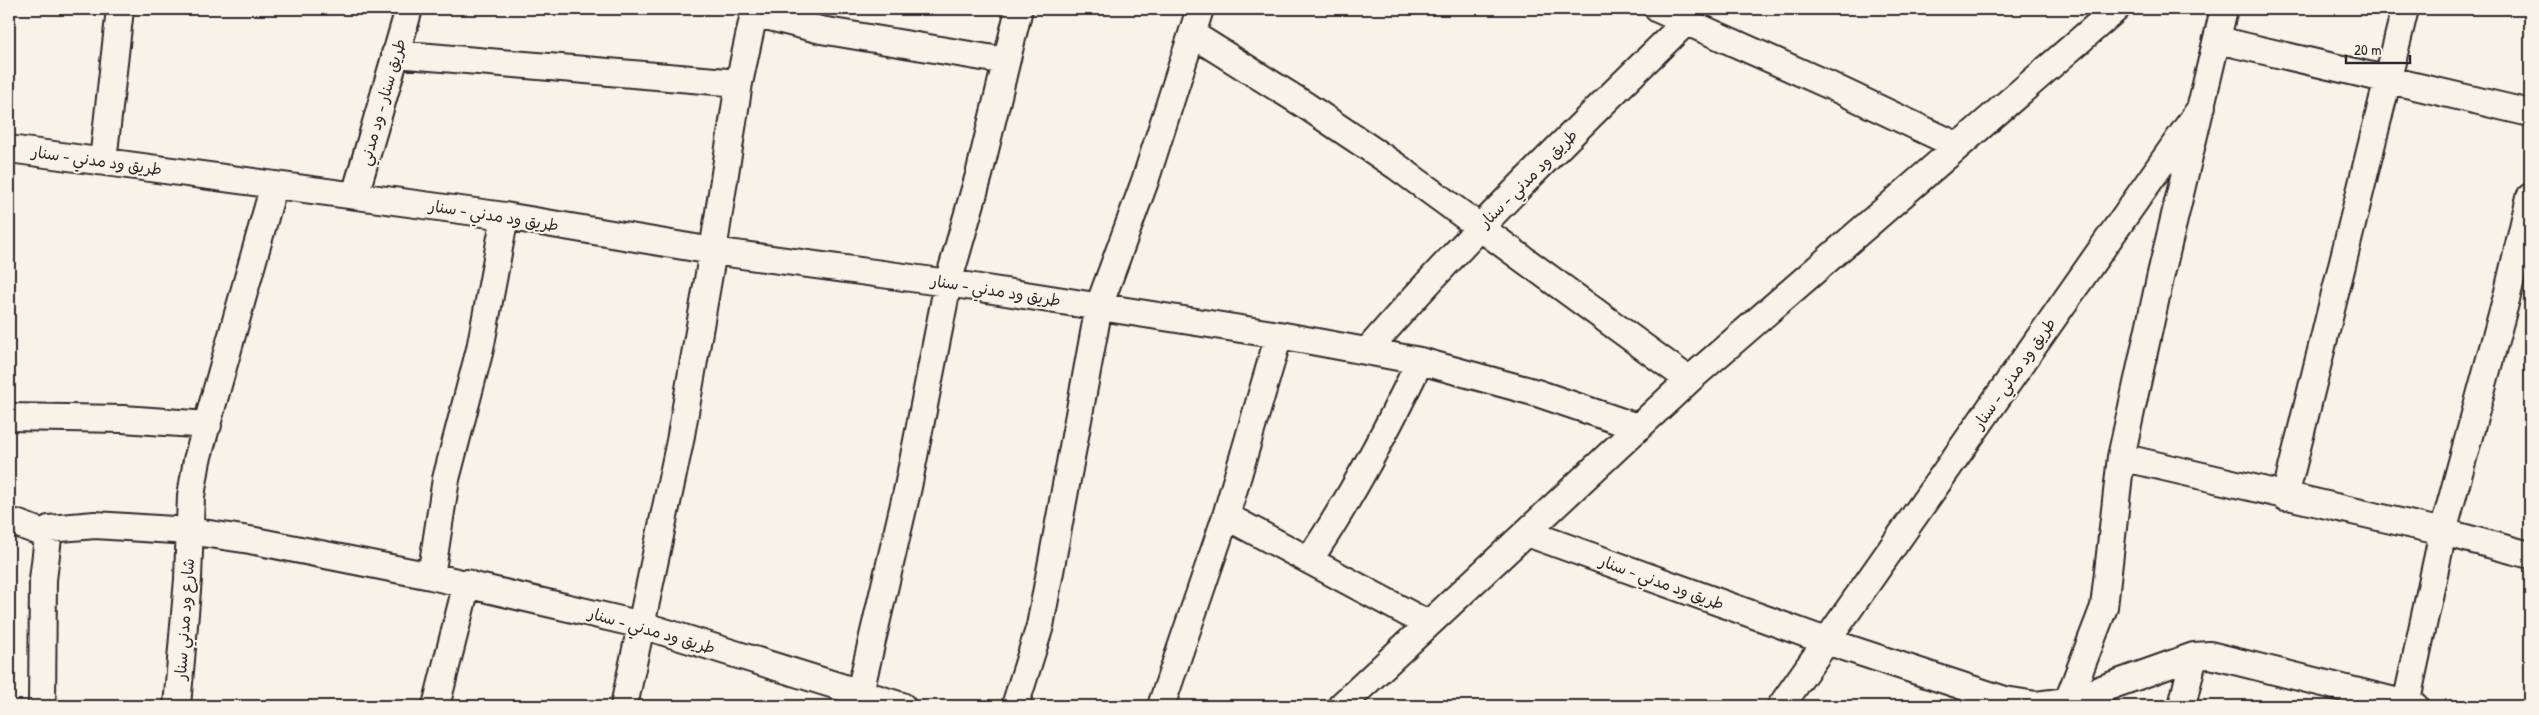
<svg xmlns="http://www.w3.org/2000/svg" width="2539" height="715" font-family="'Patrick Hand','Playpen Sans Arabic',sans-serif">
  <rect width="100%" height="100%" fill="#f7f3e8"/>
  <filter id="ink" filterUnits="userSpaceOnUse"><feTurbulence type="fractalNoise" baseFrequency=".02" numOctaves="2"/><feDisplacementMap in="SourceGraphic" scale="10" xChannelSelector="R" yChannelSelector="G"/><feConvolveMatrix kernelMatrix="1 2 1 2 8 2 1 2 1" color-interpolation-filters="sRGB"/></filter>
  <g filter="url(#ink)">
    <g fill="none" stroke-linecap="round" stroke-linejoin="round">
      <defs>
        <path id="minor" d="M 1658,9 L 1831,86 L 1958,146
          M 754,13 L 821,30 L 1006,61
          M 1192,34 L 1305,105 L 1396,166 L 1689,380
          M 2218,40 L 2530,113
          M 395,54 L 739,83
          M 9,149 L 505,216 L 713,251 L 948,283 L 1279,335 L 1420,361 L 1537,393 L 1637,427
          M 103,161 L 120,9
          M 355,195 L 409,9
          M 1367,351 C 1468,235 1577,128 1687,21 L 1690,9
          M 9,417 L 123,419 L 208,425
          M 2121,457 L 2443,532 L 2530,555
          M 2285,497 L 2405,9
          M 1226,516 L 1428,624
          M 9,524 L 16,523 L 48,535 L 49,529
          M 49,529 L 95,525 L 189,531 L 250,540 L 431,576 L 642,625 L 902,706
          M 1527,533 L 1826,641 L 2005,700 L 2036,705 L 2068,701 L 2194,656 L 2210,655 L 2415,706
          M 1309,560 C 1352,497 1387,430 1420,361
          M 431,576 L 446,479 L 480,349 L 505,216
          M 860,692 L 908,487 L 948,283 L 979,175 L 1019,9
          M 2406,704 L 2443,532 L 2507,296 L 2530,197
          M 42,706 L 43,580 L 49,529
          M 177,706 L 188,579 L 191,496 L 197,460 L 274,185
          M 436,706 L 467,583
          M 624,706 L 680,441 L 713,251 L 739,83 L 755,9
          M 1015,706 L 1040,626 L 1099,306 L 1145,181 L 1200,9
          M 1161,706 L 1226,516 L 1279,335
          M 1341,706 L 1689,380 L 2116,9
          M 1781,706 L 2202,106
          M 2066,706 L 2104,607 L 2121,457 L 2161,274 L 2224,9
          M 2182,706 L 2194,656"/>
      </defs>
      <!-- minor casing -->
      <use href="#minor" stroke="#2b2b2b" stroke-width="30"/>
      <!-- minor -->
      <use href="#minor" stroke="#f7f3e8" stroke-width="26"/>
    </g>
  </g>
  <g text-anchor="middle" dominant-baseline="central" stroke-width="4" stroke-linejoin="round" paint-order="stroke">
    <!-- street labels -->
    <g font-size="16" fill="#2b2b2b" stroke="#f7f3e8">
      <text transform="translate(382 102) rotate(-74)">طريق سنار - ود مدني</text>
      <text transform="translate(97 160) rotate(8)">طريق ود مدني - سنار</text>
      <text transform="translate(1528 178) rotate(-45)">طريق ود مدني - سنار</text>
      <text transform="translate(494 215) rotate(9)">طريق ود مدني - سنار</text>
      <text transform="translate(996 290) rotate(9)">طريق ود مدني - سنار</text>
      <text transform="translate(2014 373) rotate(-55)">طريق ود مدني - سنار</text>
      <text transform="translate(1662 582) rotate(20)">طريق ود مدني - سنار</text>
      <text transform="translate(184 619) rotate(-86)">شارع ود مدني سنار</text>
      <text transform="translate(652 630) rotate(16)">طريق ود مدني - سنار</text>
    </g>
  </g>
  <!-- margin -->
  <rect width="2539" height="715" fill="none" stroke="#f7f3e8" stroke-width="30"/>
  <rect x="15" y="15" width="2509" height="685" fill="none" stroke="#2b2b2b" stroke-width="2" filter="url(#ink)"/>
  <!-- scale -->
  <path d="M2346 55v8h64v-8" fill="none" stroke="#2b2b2b" stroke-width="2.5"/>
  <text x="2354" y="55" font-size="15" fill="#2b2b2b" stroke="#f7f3e8" stroke-width="4" paint-order="stroke">20 m</text>
</svg>
